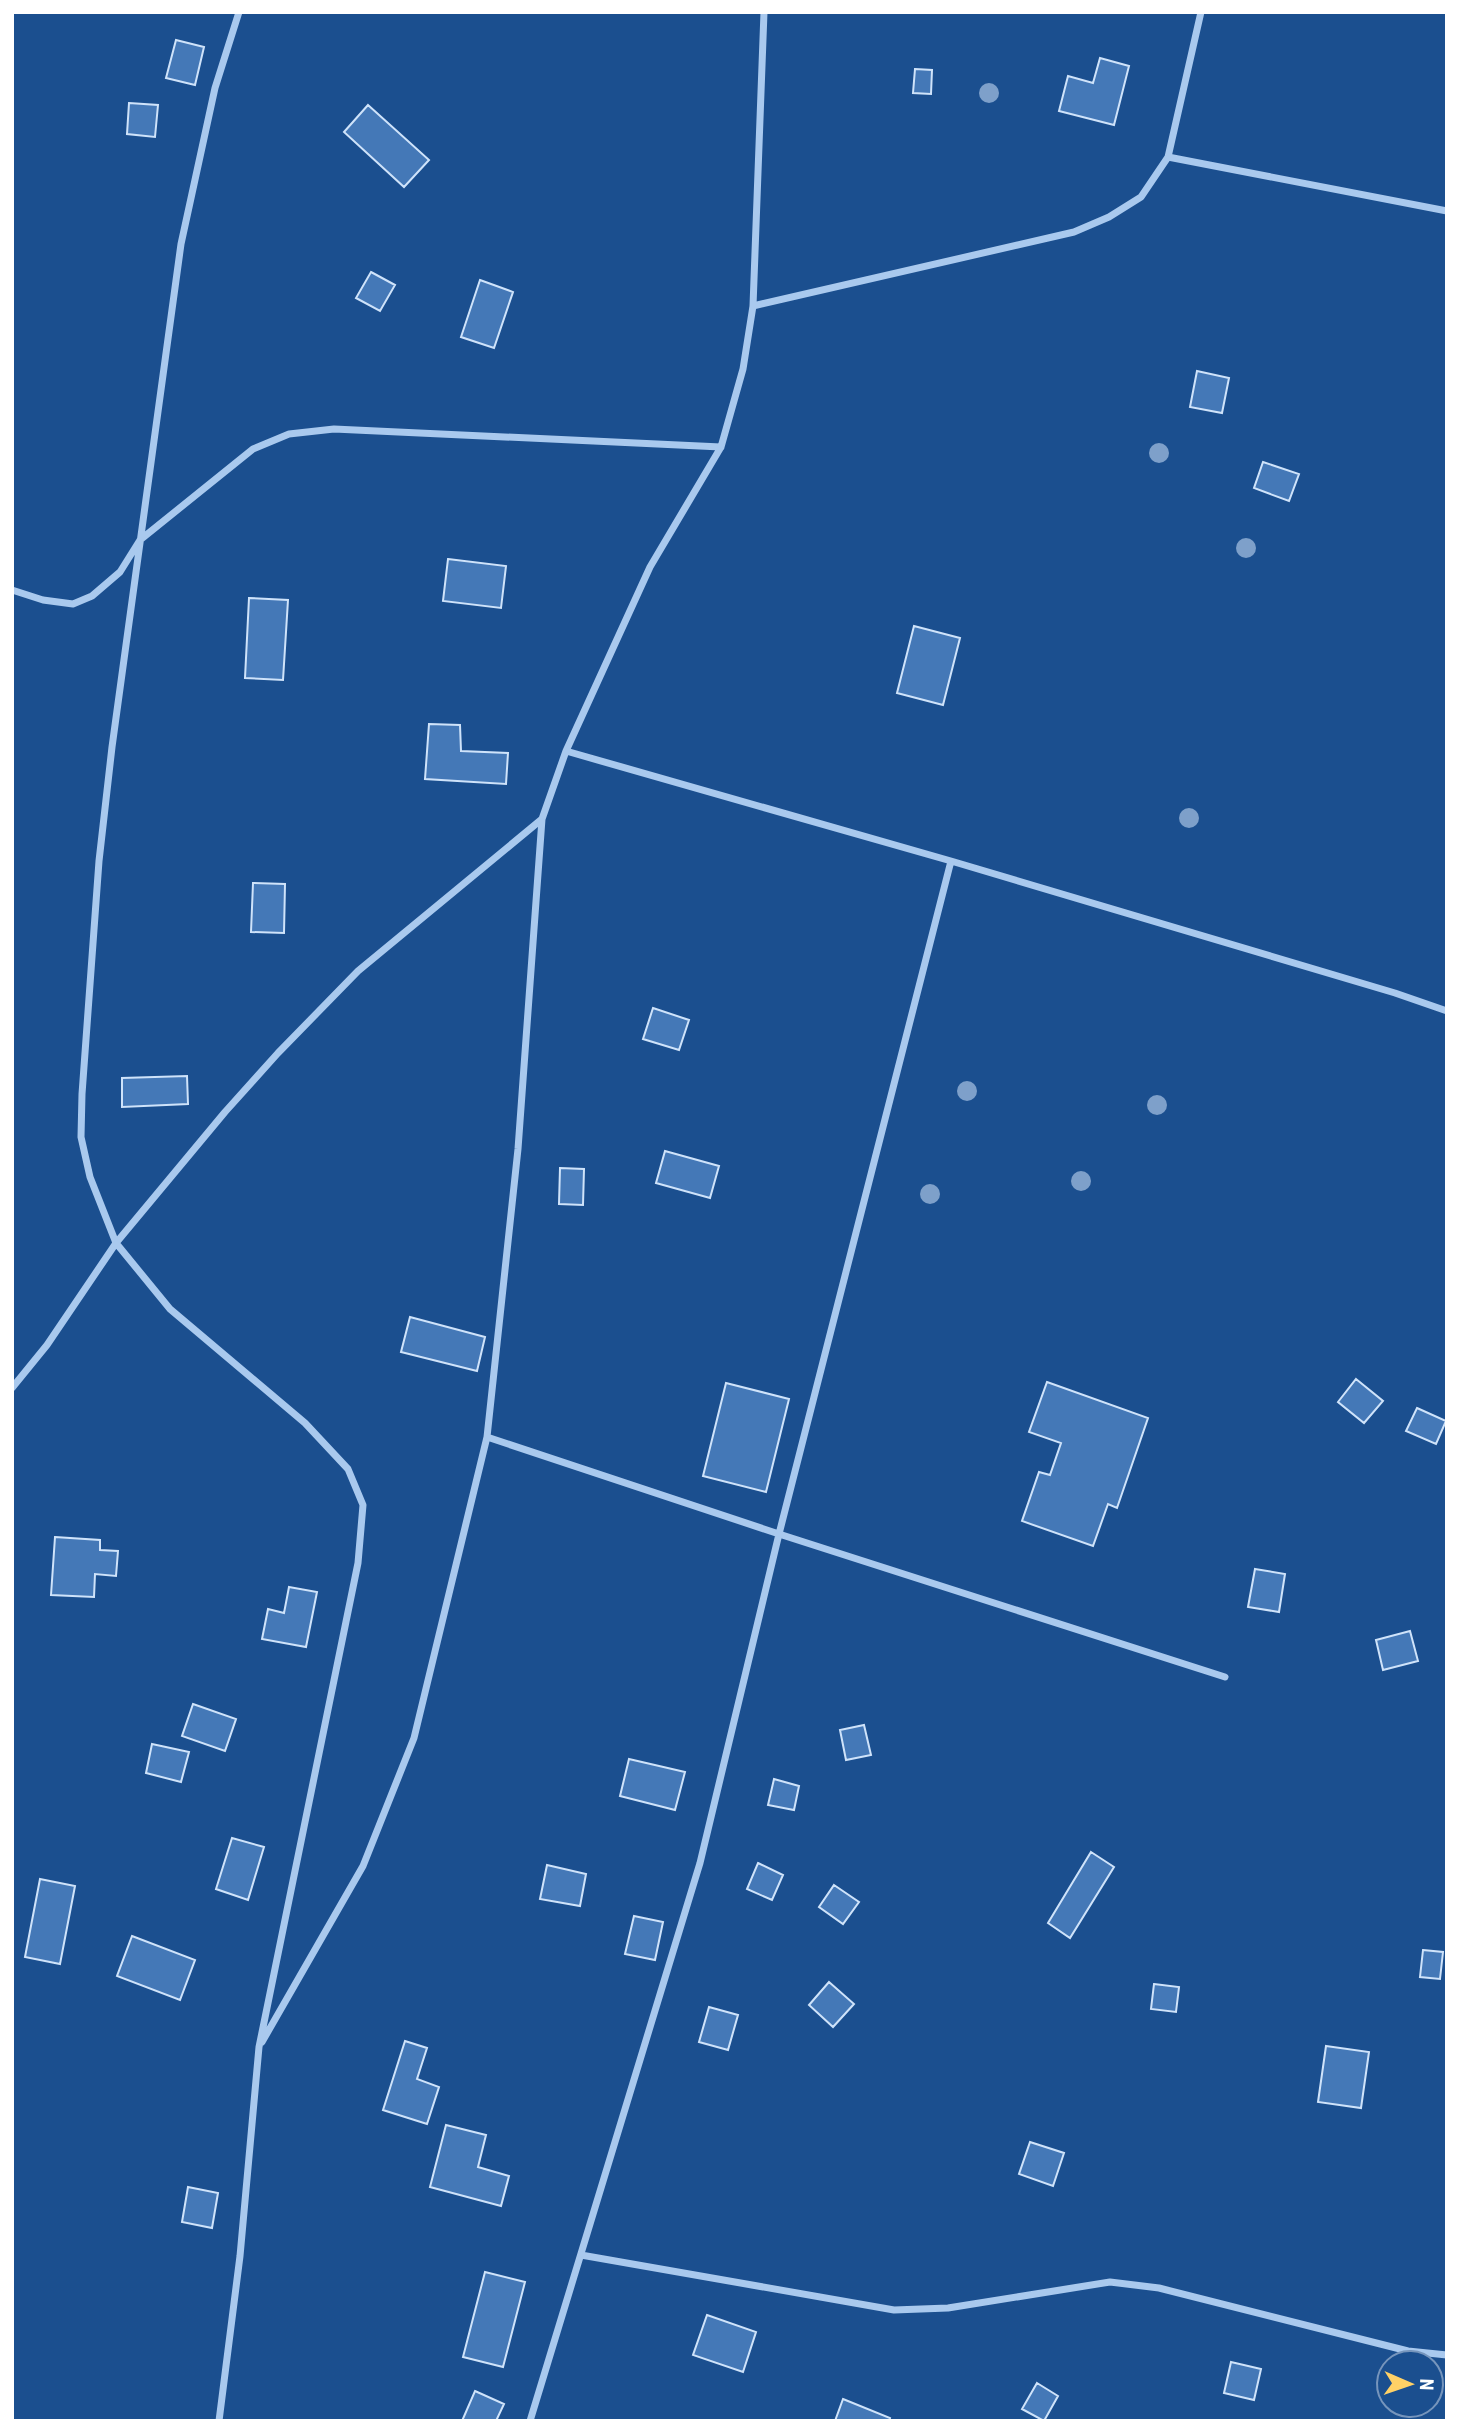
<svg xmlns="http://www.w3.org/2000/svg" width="1459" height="2433" font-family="'Roboto Condensed',sans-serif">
  <rect width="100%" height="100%" fill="#1b4f8f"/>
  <!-- building -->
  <path fill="#4478b7" stroke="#cfe3fa" stroke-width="2" d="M 176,40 L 204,47 L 195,85 L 166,78 Z
    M 1100,58 L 1129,66 L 1114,125 L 1059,111 L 1068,76 L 1093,83 Z
    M 915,69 L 932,70 L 931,94 L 913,93 Z
    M 129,103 L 158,105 L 155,137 L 127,134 Z
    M 368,105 L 429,160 L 404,187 L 344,132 Z
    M 371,272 L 395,285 L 380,311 L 356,298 Z
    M 480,280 L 513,292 L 494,348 L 461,337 Z
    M 1197,371 L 1229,378 L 1222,413 L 1190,407 Z
    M 1263,462 L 1299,474 L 1289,501 L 1254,488 Z
    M 448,559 L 506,566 L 501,608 L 443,601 Z
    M 249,598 L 288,600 L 283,680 L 245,678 Z
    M 914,626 L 960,638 L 943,705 L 897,693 Z
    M 429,724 L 460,725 L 461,751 L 508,753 L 506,784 L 425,779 Z
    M 253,883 L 285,884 L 284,933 L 251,932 Z
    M 653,1008 L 689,1020 L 679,1050 L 643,1039 Z
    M 187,1076 L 188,1104 L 122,1107 L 122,1078 Z
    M 665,1151 L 719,1166 L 710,1198 L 656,1183 Z
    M 560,1168 L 584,1169 L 583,1205 L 559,1204 Z
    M 410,1317 L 485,1337 L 477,1371 L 401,1352 Z
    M 1356,1379 L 1383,1401 L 1364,1423 L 1338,1402 Z
    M 1047,1382 L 1148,1418 L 1117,1508 L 1108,1504 L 1093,1546 L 1022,1521 L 1039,1472 L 1050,1475 L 1061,1443 L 1029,1432 Z
    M 726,1383 L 789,1399 L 766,1492 L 703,1476 Z
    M 1417,1408 L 1446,1421 L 1436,1444 L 1406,1431 Z
    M 55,1537 L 100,1540 L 100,1550 L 118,1551 L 116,1576 L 95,1574 L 94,1597 L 51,1595 Z
    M 1255,1569 L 1285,1574 L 1279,1612 L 1248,1607 Z
    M 289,1587 L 317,1592 L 306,1647 L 262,1639 L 268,1609 L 284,1613 Z
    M 1410,1631 L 1418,1661 L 1383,1670 L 1376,1640 Z
    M 193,1704 L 236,1719 L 225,1751 L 182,1736 Z
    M 864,1725 L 871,1755 L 846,1760 L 840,1730 Z
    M 152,1744 L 189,1752 L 181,1782 L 146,1773 Z
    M 629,1759 L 685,1772 L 675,1810 L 620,1796 Z
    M 774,1779 L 799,1786 L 794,1810 L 768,1805 Z
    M 232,1838 L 264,1847 L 248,1900 L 216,1889 Z
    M 1091,1852 L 1114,1867 L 1070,1938 L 1048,1923 Z
    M 758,1863 L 783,1875 L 772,1900 L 747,1889 Z
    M 547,1865 L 586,1874 L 580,1906 L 540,1899 Z
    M 40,1879 L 75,1886 L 60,1964 L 25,1957 Z
    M 834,1885 L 859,1902 L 843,1924 L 819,1907 Z
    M 634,1916 L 663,1922 L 655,1960 L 625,1954 Z
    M 132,1936 L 195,1960 L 180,2000 L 117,1976 Z
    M 1423,1950 L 1443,1952 L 1440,1979 L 1420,1977 Z
    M 829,1982 L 854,2004 L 833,2027 L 809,2005 Z
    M 1154,1984 L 1179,1987 L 1176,2012 L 1151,2009 Z
    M 709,2007 L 738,2015 L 728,2050 L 699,2042 Z
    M 405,2041 L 427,2048 L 417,2079 L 439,2087 L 427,2124 L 383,2110 Z
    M 1326,2046 L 1369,2052 L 1361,2108 L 1318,2102 Z
    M 446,2125 L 486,2135 L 478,2167 L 509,2176 L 501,2206 L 430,2187 Z
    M 1030,2142 L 1064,2153 L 1053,2186 L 1019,2174 Z
    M 188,2187 L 218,2193 L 212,2228 L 182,2222 Z
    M 485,2272 L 525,2282 L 503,2367 L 463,2357 Z
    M 707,2315 L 756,2332 L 743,2372 L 693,2355 Z
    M 1231,2362 L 1261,2369 L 1254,2400 L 1224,2393 Z
    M 1037,2383 L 1058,2396 L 1044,2421 L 1022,2409 Z
    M 475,2391 L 504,2404 L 496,2421 L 462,2421 Z
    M 843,2399 L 890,2418 L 889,2421 L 835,2421 Z"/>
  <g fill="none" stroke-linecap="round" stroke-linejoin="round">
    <!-- minor -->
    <path stroke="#a9c9ee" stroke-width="7" d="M 1168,157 L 1447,211
      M 753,306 L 1074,232 L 1109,217 L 1141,197 L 1168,157 L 1201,12
      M 12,590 L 43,600 L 73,604 L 92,596 L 120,572 L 140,540 L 253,449 L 289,434 L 334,429 L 721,447
      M 951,861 L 1395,993 L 1447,1011
      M 12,1388 L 47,1345 L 116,1243 L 225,1112 L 278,1053 L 358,971 L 542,819
      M 487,1437 L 779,1534 L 1225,1677
      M 262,2042 L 363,1866 L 414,1738 L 487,1437 L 518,1149 L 542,819 L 566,751 L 650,567 L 721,447 L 743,369 L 753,306 L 764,12
      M 581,2255 L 894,2310 L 948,2308 L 1110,2282 L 1159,2288 L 1408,2351 L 1447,2355
      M 219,2421 L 240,2256 L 259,2047 L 358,1563 L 363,1505 L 348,1469 L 305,1423 L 170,1309 L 116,1243 L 90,1177 L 81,1137 L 82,1094 L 99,861 L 112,747 L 181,244 L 215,88 L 239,12
      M 530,2421 L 700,1863 L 779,1534 L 951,861 L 566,751"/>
  </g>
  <!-- trees -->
  <g fill="#7ea0ca">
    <circle cx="989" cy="93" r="10"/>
    <circle cx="1159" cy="453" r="10"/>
    <circle cx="1246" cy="548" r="10"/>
    <circle cx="1189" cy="818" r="10"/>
    <circle cx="967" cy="1091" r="10"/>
    <circle cx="1157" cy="1105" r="10"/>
    <circle cx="1081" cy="1181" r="10"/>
    <circle cx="930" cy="1194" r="10"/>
  </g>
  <!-- border -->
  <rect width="1459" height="2433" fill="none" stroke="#ffffff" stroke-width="28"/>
  <!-- north arrow -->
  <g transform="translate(1410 2384) rotate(92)"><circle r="33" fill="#1b4f8f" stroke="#7695bc" stroke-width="2"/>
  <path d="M0-5L12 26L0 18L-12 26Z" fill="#ffd166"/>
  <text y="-10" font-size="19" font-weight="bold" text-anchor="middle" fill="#ffffff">N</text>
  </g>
</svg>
